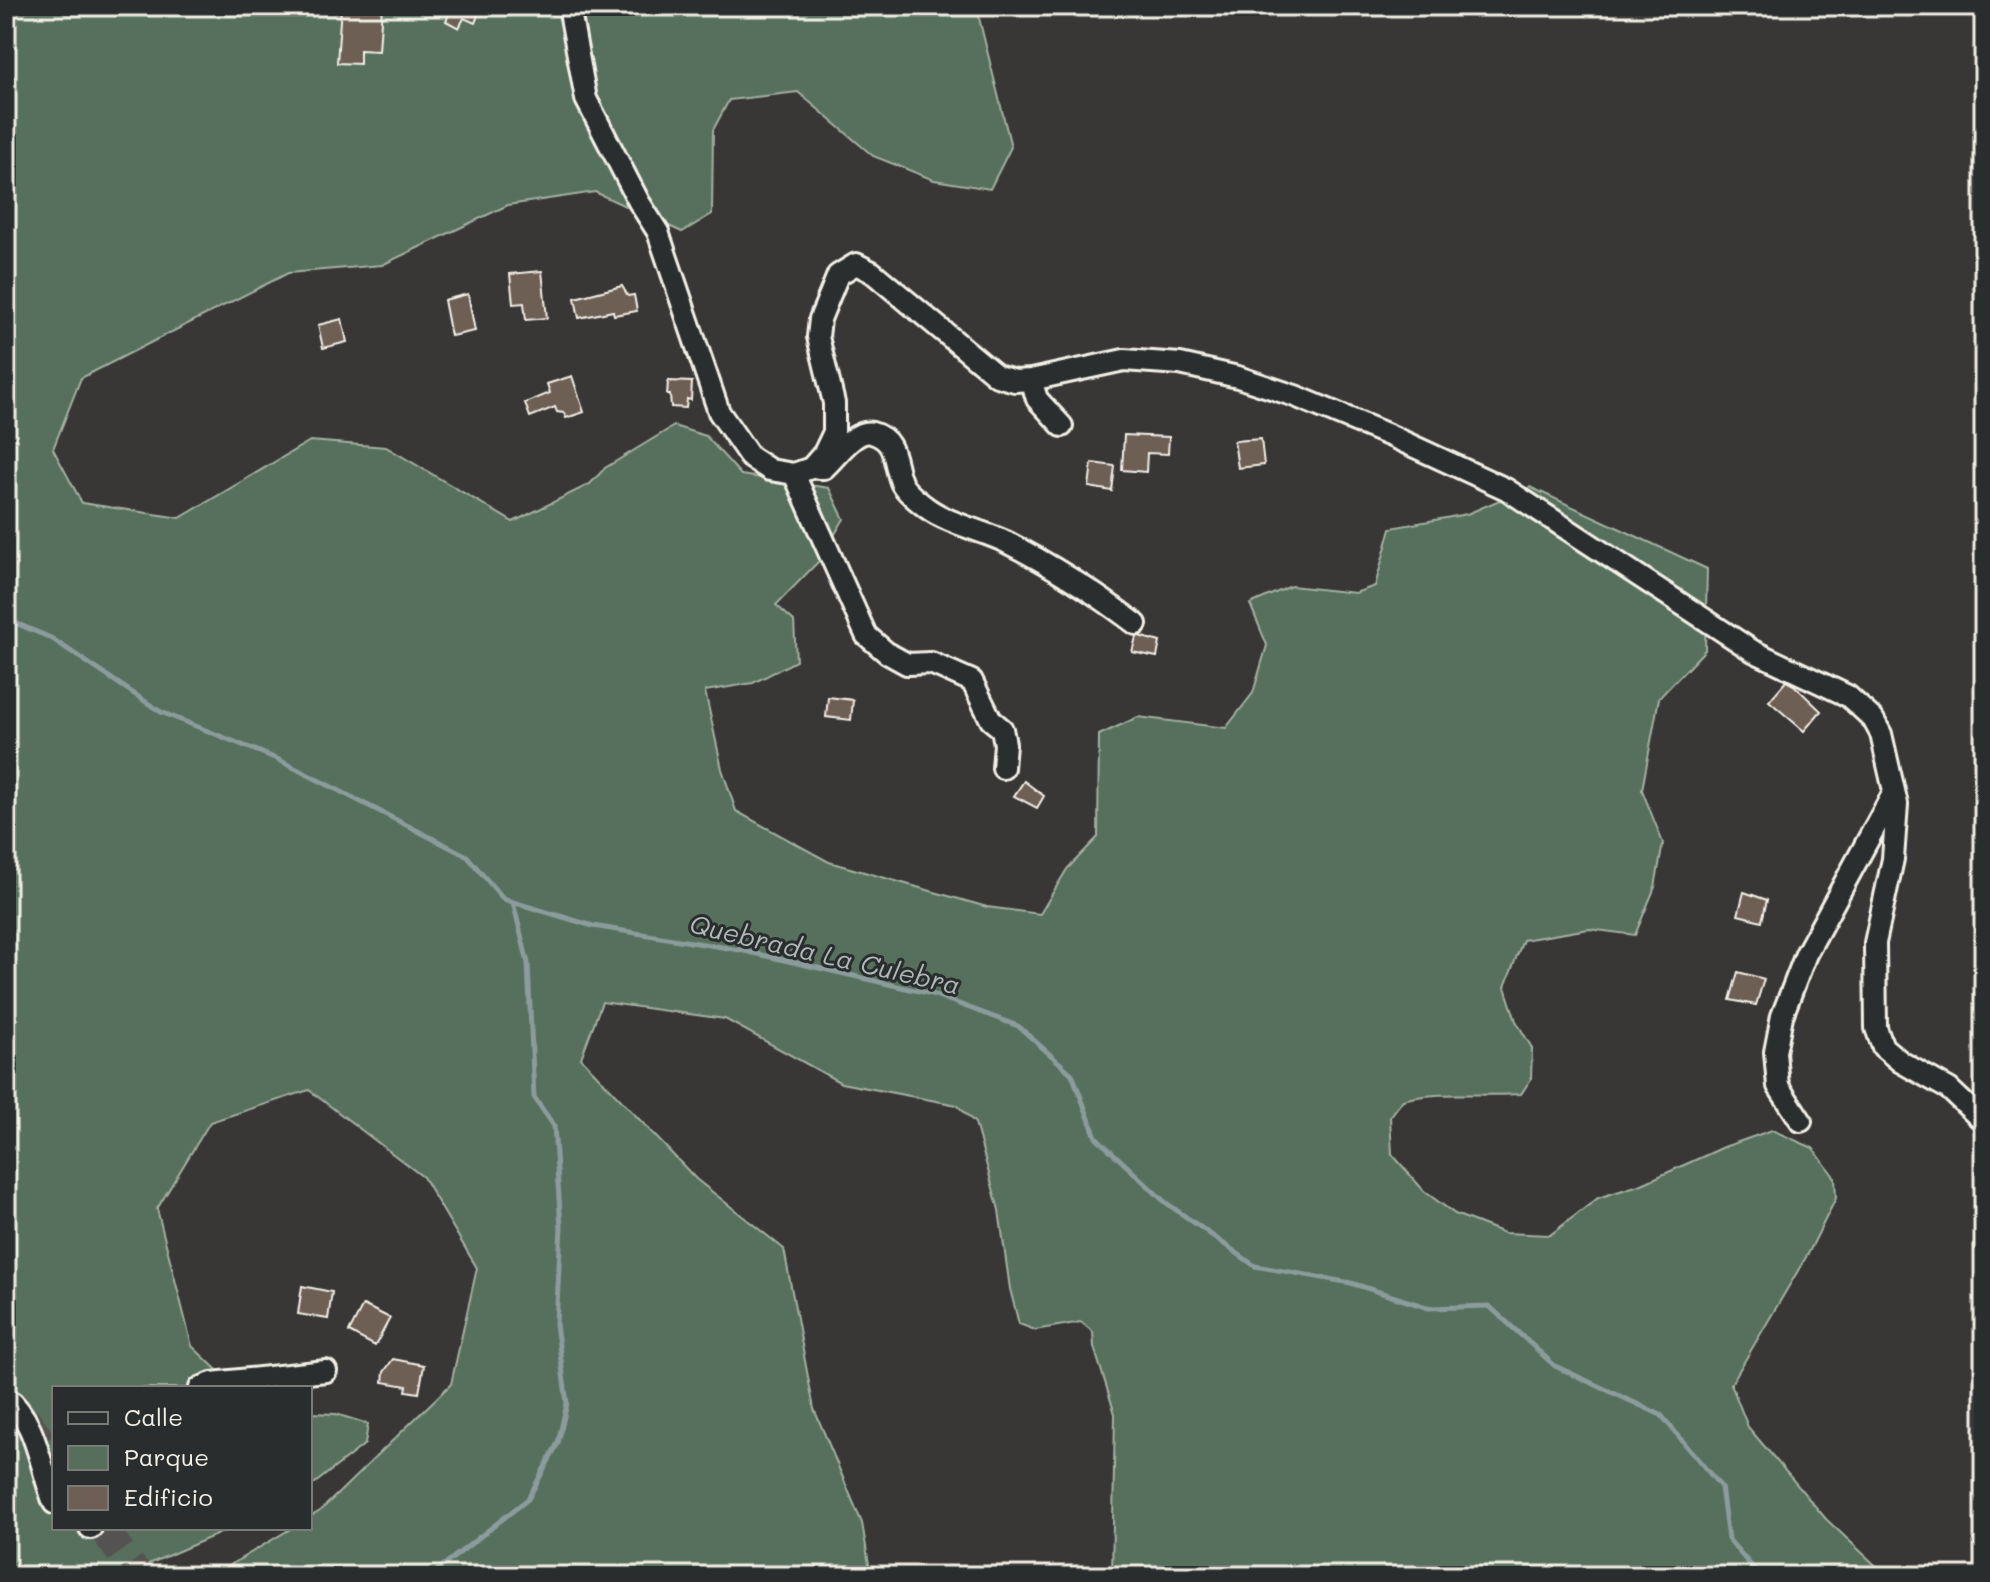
<svg xmlns="http://www.w3.org/2000/svg" width="1990" height="1582" font-family="Mali,sans-serif">
  <rect width="100%" height="100%" fill="#383736"/>
  <filter id="ink" filterUnits="userSpaceOnUse"><feTurbulence type="fractalNoise" baseFrequency=".0125" numOctaves="2"/><feDisplacementMap in="SourceGraphic" scale="16" xChannelSelector="R" yChannelSelector="G"/><feConvolveMatrix kernelMatrix="1 2 1 2 8 2 1 2 1" color-interpolation-filters="sRGB"/></filter>
  <g filter="url(#ink)">
    <!-- green -->
    <path fill="#566f5d" stroke="#a5b0a2" stroke-width="2" d="M 6,6 L 976,6 L 1011,147 L 990,189 L 934,180 L 873,156 L 798,92 L 729,100 L 713,130 L 712,214 L 682,232 L 595,192 L 508,205 L 382,265 L 288,273 L 81,378 L 53,449 L 82,503 L 180,518 L 310,441 L 386,447 L 513,522 L 590,484 L 605,468 L 674,426 L 706,436 L 741,475 L 829,488 L 844,519 L 818,562 L 776,605 L 794,621 L 796,661 L 753,683 L 705,691 L 722,769 L 736,811 L 829,862 L 987,907 L 1040,914 L 1067,869 L 1098,837 L 1099,735 L 1138,717 L 1226,728 L 1253,693 L 1267,645 L 1250,604 L 1291,586 L 1355,593 L 1375,586 L 1391,528 L 1467,514 L 1530,487 L 1707,569 L 1705,650 L 1659,698 L 1642,790 L 1663,843 L 1655,887 L 1635,935 L 1589,929 L 1523,940 L 1505,987 L 1516,1021 L 1532,1048 L 1531,1079 L 1521,1094 C 1480,1097 1442,1090 1403,1100 L 1390,1117 L 1392,1154 L 1424,1191 L 1455,1214 L 1504,1233 L 1550,1235 L 1598,1198 L 1642,1184 L 1724,1147 L 1772,1130 L 1813,1148 L 1835,1178 L 1836,1198 L 1809,1252 L 1731,1384 L 1748,1427 L 1826,1519 L 1887,1576 L 1112,1576 L 1115,1414 L 1094,1347 L 1093,1332 L 1081,1322 L 1035,1330 L 1019,1324 L 1010,1289 L 999,1210 L 975,1123 L 957,1105 L 841,1083 L 725,1019 L 602,1002 L 581,1058 L 696,1179 L 784,1249 L 814,1409 L 862,1523 L 871,1576 L 212,1576 L 292,1528 L 310,1528 L 310,1517 L 320,1511 L 451,1384 L 477,1268 L 423,1177 L 309,1090 L 210,1122 L 157,1209 L 192,1346 L 236,1388 L 54,1388 L 54,1528 L 232,1528 L 121,1576 L 18,1576 L 6,1563 Z
      M 310,1413 L 336,1414 L 368,1424 L 365,1444 L 310,1487 Z"/>
    <g fill="none" stroke-linecap="round" stroke-linejoin="round">
      <!-- stream -->
      <path stroke="#8c9c9c" stroke-width="5" d="M 6,619 L 51,638 L 161,712 L 277,759 L 467,856 L 503,899 L 593,926 L 740,950 L 932,994 L 1018,1026 L 1072,1074 L 1096,1137 L 1165,1202 L 1255,1266 L 1351,1283 L 1429,1308 L 1489,1306 L 1555,1366 L 1661,1415 L 1721,1487 L 1728,1539 L 1760,1576
        M 430,1576 L 528,1499 L 558,1443 L 567,1403 L 556,1324 L 561,1227 L 554,1126 L 534,1097 L 528,963 L 513,902"/>
    </g>
    <!-- building -->
    <path fill="#6e5e55" stroke="#f4f1e8" stroke-width="2" d="M 341,6 L 382,6 L 379,51 L 360,50 L 360,64 L 337,63 Z
      M 437,6 L 470,6 L 480,10 L 475,23 L 464,18 L 459,28 L 446,21 L 450,12 Z
      M 542,271 L 547,318 L 526,320 L 524,303 L 513,304 L 510,274 Z
      M 622,286 L 628,296 L 634,295 L 637,311 L 614,315 L 613,311 L 579,318 L 575,298 Z
      M 468,294 L 475,331 L 451,336 L 444,300 Z
      M 342,319 L 347,342 L 323,348 L 318,325 Z
      M 572,376 L 584,412 L 566,418 L 564,413 L 557,412 L 555,407 L 530,417 L 525,403 L 550,393 L 547,384 Z
      M 668,381 L 692,382 L 691,400 L 687,399 L 686,408 L 671,407 L 670,395 L 667,395 Z
      M 1124,435 L 1169,437 L 1168,454 L 1147,453 L 1146,472 L 1122,470 Z
      M 1261,439 L 1264,465 L 1238,468 L 1234,441 Z
      M 1092,463 L 1115,466 L 1112,491 L 1089,487 Z
      M 1139,636 L 1160,642 L 1157,657 L 1132,652 L 1136,637 Z
      M 1786,681 L 1795,686 L 1821,711 L 1804,731 L 1769,701 Z
      M 828,697 L 853,700 L 851,720 L 826,717 Z
      M 1024,781 L 1044,796 L 1037,808 L 1014,796 Z
      M 1744,892 L 1767,900 L 1762,921 L 1738,915 Z
      M 1738,972 L 1764,979 L 1756,1005 L 1730,1000 Z
      M 302,1286 L 332,1292 L 328,1319 L 298,1314 Z
      M 363,1305 L 390,1318 L 375,1346 L 349,1332 Z
      M 393,1359 L 424,1365 L 419,1393 L 406,1391 L 407,1386 L 383,1382 L 384,1372 Z"/>
    <g fill="none" stroke-linecap="round" stroke-linejoin="round">
      <!-- highway-tunnel -->
      <path stroke="#545351" stroke-width="30" stroke-dasharray="30 15" stroke-linecap="butt" d="M 25,1419 L 54,1460
        M 103,1528 L 138,1576"/>
      <defs>
        <path id="minor" d="M 569,6 L 586,99 L 639,202 L 658,232 L 719,412 L 750,457 L 770,470 L 794,474 L 811,468 L 824,453 L 834,432 L 834,403 L 818,337 L 820,319 L 838,275 L 856,264 L 872,272 L 997,376 L 1015,381 L 1031,380 L 1124,360 L 1180,364 L 1238,377 L 1295,396 L 1391,436 L 1506,489 L 1753,651 L 1848,696 L 1873,719 L 1881,734 L 1897,804 L 1893,859 L 1875,943 L 1876,1028 L 1883,1047 L 1901,1062 L 1949,1089 L 1984,1122
          M 1031,380 L 1037,399 L 1062,426
          M 818,468 L 824,468 C 837,457 854,429 872,433 C 897,440 893,462 901,482 C 904,490 919,502 927,508 C 949,524 981,530 1006,542 C 1052,565 1095,593 1136,624
          M 794,474 L 866,635 L 887,653 L 907,664 L 931,663 L 972,681 L 991,720 L 1002,729 L 1005,744 L 1003,768
          M 1801,1121 L 1778,1086 L 1775,1052 L 1782,1016 L 1806,954 L 1894,792
          M 200,1388 L 212,1383 L 326,1371
          M 6,1397 C 37,1421 40,1468 54,1503
          M 90,1528 L 91,1528"/>
      </defs>
      <!-- minor casing -->
      <use href="#minor" stroke="#f4f1e8" stroke-width="26"/>
      <!-- minor -->
      <use href="#minor" stroke="#2a2d2e" stroke-width="20"/>
    </g>
  </g>
  <g text-anchor="middle" dominant-baseline="central" stroke-width="6" stroke-linejoin="round" paint-order="stroke">
    <!-- water labels -->
    <g font-size="26" font-style="italic" fill="#aeb8b6" stroke="#2a2d2e">
      <text transform="translate(825 954) rotate(13)">Quebrada La Culebra</text>
    </g>
  </g>
  <!-- margin -->
  <rect width="1990" height="1582" fill="none" stroke="#2a2d2e" stroke-width="32"/>
  <rect x="16" y="16" width="1958" height="1550" fill="none" stroke="#f4f1e8" stroke-width="3" filter="url(#ink)"/>
  <!-- legend -->
  <rect x="52" y="1386" width="260" height="144" fill="#2a2d2e" stroke="#7b7b78" stroke-width="2"/>
  <rect x="68" y="1412" width="40" height="12" fill="#2a2d2e" stroke="#7b7b78" stroke-width="2"/>
  <text x="124" y="1426" font-size="24" fill="#f4f1e8">Calle</text>
  <rect x="68" y="1446" width="40" height="24" fill="#566f5d" stroke="#7b7b78" stroke-width="2"/>
  <text x="124" y="1466" font-size="24" fill="#f4f1e8">Parque</text>
  <rect x="68" y="1486" width="40" height="24" fill="#6e5e55" stroke="#7b7b78" stroke-width="2"/>
  <text x="124" y="1506" font-size="24" fill="#f4f1e8">Edificio</text>
</svg>
